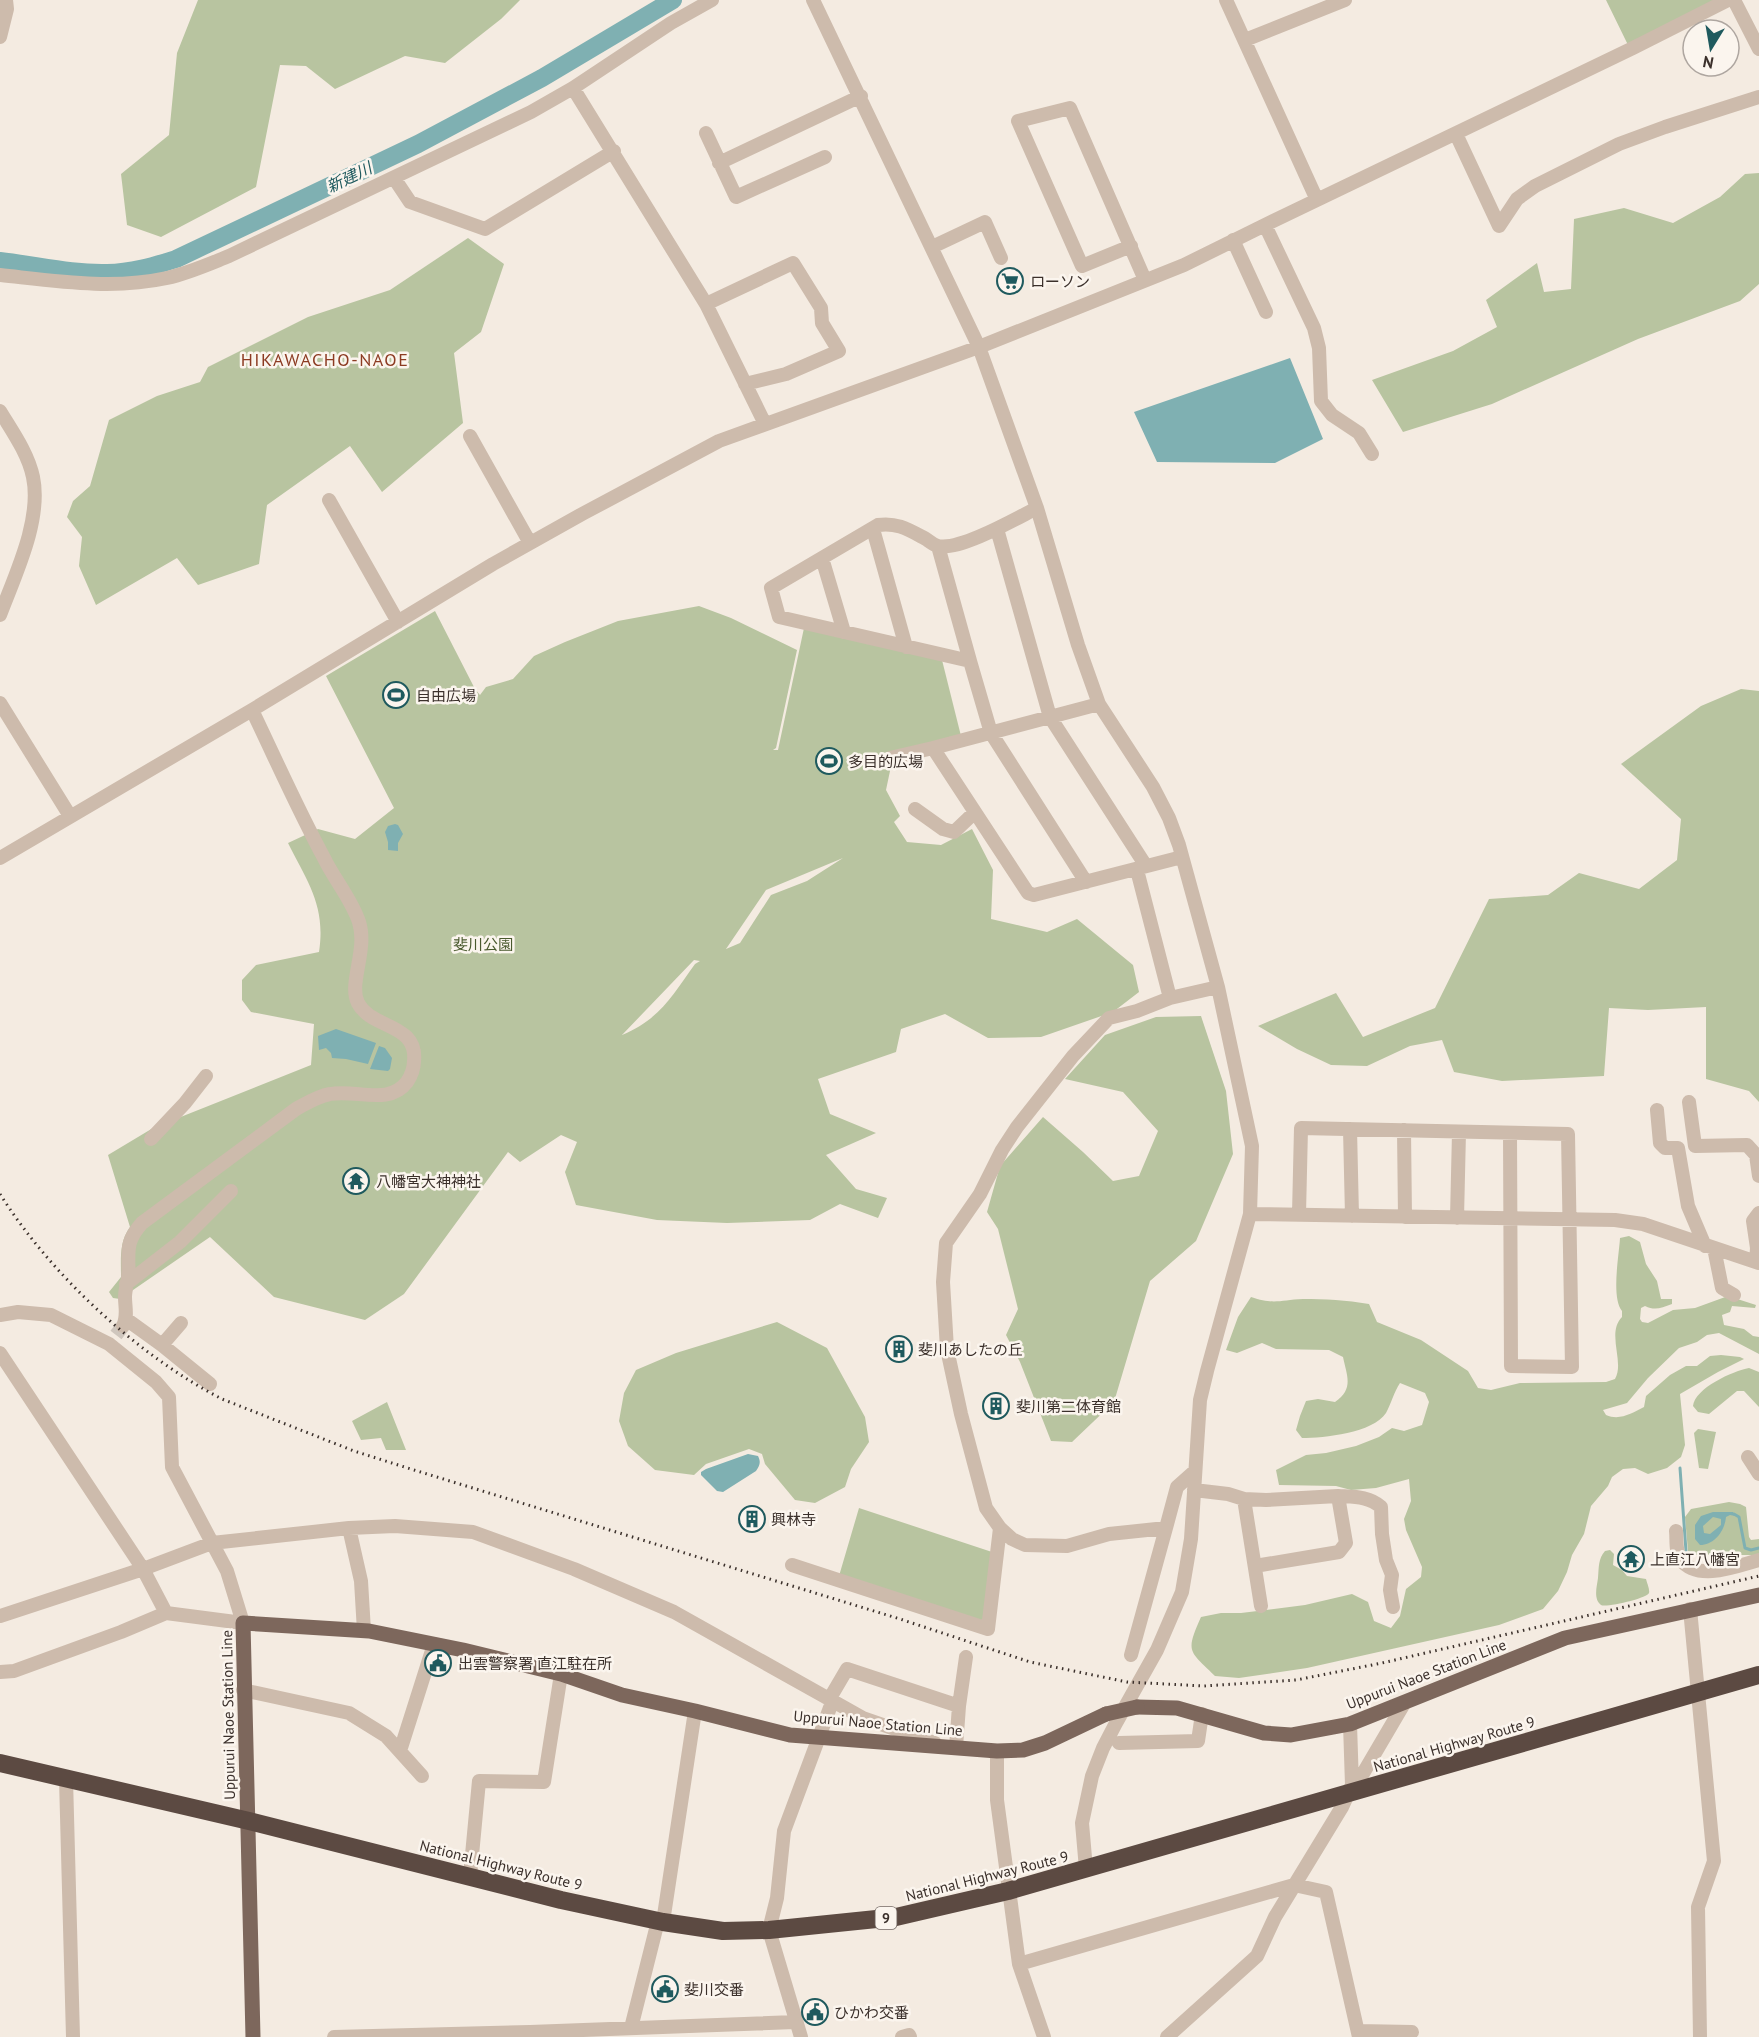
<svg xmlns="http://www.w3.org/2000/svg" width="1759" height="2037" font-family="'PT Sans','Noto Sans JP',sans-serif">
  <rect width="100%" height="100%" fill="#f4ebe1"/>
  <!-- green -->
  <path fill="#b8c4a0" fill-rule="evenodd" d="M 198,0 L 520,0 L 501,19 L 445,63 L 405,56 L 335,89 L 306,66 L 280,65 L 256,187 L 161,237 L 127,225 L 121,174 L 169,135 L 177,53 Z
    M 1606,0 L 1716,0 L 1628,45 Z
    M 1759,173 L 1759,284 L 1740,301 L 1638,339 L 1492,404 L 1403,432 L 1372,380 L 1453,351 L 1497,327 L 1486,300 L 1537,263 L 1544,292 L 1571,289 L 1574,219 L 1624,208 L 1673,223 L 1720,197 L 1745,174 Z
    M 468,238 L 504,264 L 481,332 L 454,353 L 463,423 L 382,492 L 350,446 L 267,505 L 259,564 L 198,585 L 177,558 L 96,605 L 79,566 L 82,537 L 67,517 L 73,501 L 90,486 L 109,420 L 157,396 L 200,382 L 208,367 L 308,317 L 390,290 Z
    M 699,606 L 731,618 L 797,650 L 776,748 L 773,750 L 778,750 L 804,628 L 942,660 L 961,736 L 894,752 L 886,790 L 900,816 L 894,822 L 907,842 L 941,845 L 972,829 L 993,870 L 991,919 L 1047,932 L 1077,919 L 1133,965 L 1139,992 L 1113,1012 L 1041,1037 L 988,1038 L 945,1014 L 901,1029 L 896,1052 L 818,1079 L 830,1114 L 876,1133 L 826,1155 L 856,1189 L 887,1198 L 878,1218 L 840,1204 L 810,1220 L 727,1223 L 657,1220 L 576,1205 L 565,1172 L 577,1142 L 561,1135 L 520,1162 L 508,1152 L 404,1294 L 365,1320 L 274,1297 L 210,1237 L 120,1299 L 113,1298 L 109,1292 L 121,1277 C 121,1259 119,1242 130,1227 L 108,1155 L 153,1128 L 311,1065 L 314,1024 L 251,1012 L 242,1000 L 242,980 L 256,965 L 319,952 C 326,906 308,883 288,843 L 318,829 L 355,839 L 394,808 L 326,676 L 435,611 L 475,689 L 480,695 L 486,687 L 513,679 L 534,656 L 565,642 L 618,621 ZM 843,858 L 807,881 L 771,895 L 740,943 L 726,949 L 766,890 ZM 694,960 L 700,961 L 695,964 C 672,996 660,1019 622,1035 Z
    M 1741,689 L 1759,691 L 1759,1102 L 1749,1091 L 1706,1079 L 1706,1007 L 1648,1010 L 1609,1008 L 1604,1076 L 1502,1081 L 1454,1072 L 1442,1040 L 1410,1046 L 1367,1066 L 1331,1065 L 1297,1049 L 1258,1026 L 1336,993 L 1363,1037 L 1435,1008 L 1489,899 L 1548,895 L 1579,873 L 1639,889 L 1677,860 L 1681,819 L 1621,764 L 1701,706 Z
    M 1201,1016 L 1226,1091 L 1233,1154 L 1196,1241 L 1150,1281 L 1114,1402 L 1072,1442 L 1051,1441 L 1020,1362 L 1006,1335 L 1018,1309 L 998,1229 L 987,1212 L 1000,1166 L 1043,1117 L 1083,1152 L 1113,1181 L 1139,1176 L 1158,1131 L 1123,1092 L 1065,1079 L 1105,1035 L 1156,1017 Z
    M 1629,1236 L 1640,1242 L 1646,1264 L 1657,1281 L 1661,1299 L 1672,1299 L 1672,1304 C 1661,1308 1655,1311 1645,1306 L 1641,1308 L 1640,1319 L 1642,1322 L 1648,1323 L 1673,1310 L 1695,1308 L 1728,1296 L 1756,1305 L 1755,1308 L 1732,1306 L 1730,1312 L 1722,1315 L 1724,1325 L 1744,1329 L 1753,1336 L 1759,1337 L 1759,1354 L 1719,1333 L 1707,1335 L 1697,1342 L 1679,1348 L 1648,1378 L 1627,1403 L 1603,1410 L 1606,1415 C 1620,1421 1632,1413 1644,1407 L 1646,1396 L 1670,1375 L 1686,1366 L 1697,1366 L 1710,1356 L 1721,1355 L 1740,1357 L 1744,1359 L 1718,1372 L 1680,1394 L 1685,1445 L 1681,1457 L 1667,1468 L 1648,1474 L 1635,1468 L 1623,1469 L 1612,1477 L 1608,1486 L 1591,1506 L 1584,1534 L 1572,1555 L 1567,1572 L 1558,1591 L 1543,1609 L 1499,1625 L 1307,1668 L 1239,1678 L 1215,1676 C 1189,1650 1185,1653 1201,1617 L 1221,1613 L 1241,1613 L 1305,1605 L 1352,1594 L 1368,1602 L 1374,1621 L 1391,1628 L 1400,1616 L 1406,1589 L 1421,1577 L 1422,1567 L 1406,1530 L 1404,1519 L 1411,1501 L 1409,1479 L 1376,1488 L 1351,1490 L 1336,1486 L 1279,1485 L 1276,1470 L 1306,1455 L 1326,1453 L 1356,1446 L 1379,1437 L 1392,1428 L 1404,1431 L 1422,1425 L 1429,1402 L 1425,1393 L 1400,1383 C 1394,1392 1391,1404 1386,1413 C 1373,1433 1324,1438 1302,1438 L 1296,1430 L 1300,1416 L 1306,1401 L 1318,1399 L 1335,1402 C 1354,1389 1347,1376 1343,1357 L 1329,1350 L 1276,1349 L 1262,1343 L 1237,1353 L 1226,1350 L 1238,1317 L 1251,1297 C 1274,1305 1280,1300 1303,1299 C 1325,1299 1346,1300 1369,1304 L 1377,1322 L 1421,1340 L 1468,1371 L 1478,1388 L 1491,1390 L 1520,1383 L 1606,1382 L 1615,1379 C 1625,1362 1606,1333 1622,1317 L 1622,1311 C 1611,1298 1619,1255 1620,1238 Z
    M 777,1322 L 827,1348 L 865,1417 L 869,1442 L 851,1469 L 845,1487 L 815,1503 L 795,1500 L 765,1464 L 762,1454 L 749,1449 L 706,1464 L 694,1475 L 655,1470 L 628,1446 L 619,1421 L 624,1393 L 636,1370 L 676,1353 Z
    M 1749,1368 L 1759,1372 L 1759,1407 L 1744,1391 L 1737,1391 L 1709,1414 L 1698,1412 L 1693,1406 C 1695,1388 1733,1371 1749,1368 Z
    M 387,1402 L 406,1450 L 386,1450 L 381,1438 L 361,1440 L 352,1421 Z
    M 1698,1429 L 1716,1432 L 1708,1469 L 1699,1468 L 1694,1433 Z
    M 1729,1502 L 1740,1504 L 1746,1507 L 1749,1537 L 1751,1540 L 1759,1539 L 1759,1555 L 1692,1555 L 1688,1551 L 1685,1517 L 1691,1509 Z
    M 859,1508 L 992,1552 L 985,1618 L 978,1622 L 839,1576 Z
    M 1610,1550 L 1614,1554 L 1613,1565 L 1622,1570 L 1627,1576 L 1646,1579 C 1647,1583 1650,1590 1649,1593 C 1648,1598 1606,1608 1601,1605 C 1593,1599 1597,1586 1598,1578 C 1599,1567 1598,1559 1605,1551 Z"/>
  <!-- water -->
  <path fill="#7fb0b2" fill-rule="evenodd" d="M 1290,358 L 1323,439 L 1275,463 L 1157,462 L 1134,412 Z
    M 395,824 L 398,825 L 403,834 L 398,843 L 398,851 L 388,850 L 388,842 L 385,832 L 388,826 Z
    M 336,1029 L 376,1043 L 368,1064 L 346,1059 L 332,1058 L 331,1053 L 326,1048 L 319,1050 L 318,1036 Z
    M 379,1046 L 385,1048 L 392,1058 L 390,1069 L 388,1071 L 370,1069 Z
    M 748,1454 L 758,1456 C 761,1462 760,1465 756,1471 L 723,1492 L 717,1491 L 701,1475 L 701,1472 L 706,1469 Z
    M 1713,1512 L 1733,1512 L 1735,1516 L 1730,1515 L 1726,1517 C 1725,1530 1715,1545 1700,1545 L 1695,1539 L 1695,1525 L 1701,1516 ZM 1713,1517 L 1721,1519 L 1721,1525 L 1710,1534 L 1704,1533 L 1703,1526 Z"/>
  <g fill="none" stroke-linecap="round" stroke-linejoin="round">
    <!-- stream -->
    <path stroke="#7fb0b2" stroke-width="3" d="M 1680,1468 L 1686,1551
      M 1734,1514 L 1739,1517 L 1745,1548 L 1751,1550 L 1759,1548"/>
    <!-- river -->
    <path stroke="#7fb0b2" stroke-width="18" d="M 0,261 C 36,265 71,274 107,273 C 131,273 154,266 176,259 L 418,144 L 542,78 L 673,0"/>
    <!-- minor-tunnel -->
    <path stroke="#cfc6bd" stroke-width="14" stroke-dasharray="14 7" stroke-linecap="butt" d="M 116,1335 L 123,1326"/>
    <!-- minor -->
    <path stroke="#cdbbac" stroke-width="14" d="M 813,0 L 979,347 L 1037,508 L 1078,645 L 1099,704 L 1153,787 L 1169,818 L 1179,845 L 1218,987 L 1252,1146 L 1250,1214 L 1207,1371 L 1200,1400 L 1191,1539 L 1182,1592 L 1157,1650 L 1116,1723 L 1103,1748 L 1092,1776 L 1082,1823 L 1086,1869
      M 1226,0 L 1317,200
      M 1734,0 L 1759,49
      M 0,37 L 7,9 L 6,0
      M 1245,40 L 1345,0
      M 573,88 L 706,304 L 765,424
      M 706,133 L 736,197 L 825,157
      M 1456,134 L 1499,226 L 1517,199 L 1535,186 L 1619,144 L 1665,127 L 1759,97
      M 719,163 L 861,96
      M 394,178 L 410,202 L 485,229 L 614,151
      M 1265,225 L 1314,328 L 1319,348 L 1321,401 L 1332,415 L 1359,433 L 1372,454
      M 1233,240 L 1266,312
      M 1131,246 L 1082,266 L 1018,121 L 1070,108 L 1145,280
      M 932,247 L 985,222 L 1001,258
      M 0,275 C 56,281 112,290 167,278 C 189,273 209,264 229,256 L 531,112 L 573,88 L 671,23 L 712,0
      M 706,304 L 793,263 L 821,308 L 822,323 L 839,351 L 786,374 L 745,384
      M 0,411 C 12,431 28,453 33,477 C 42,520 15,575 0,615
      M 470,436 L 530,543
      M 329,500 L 398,622
      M 1037,508 C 1017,518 960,551 938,546 C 934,545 929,541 926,539 C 909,530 897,522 878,525 L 771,588 L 779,617 L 970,661 L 991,733 L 1086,882
      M 873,529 L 906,647
      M 997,529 L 1050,717 L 1146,866
      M 938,546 L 970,661
      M 822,558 L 844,632
      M 0,703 L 70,816
      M 1099,704 L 933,748 L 1028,893 L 1034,895 L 1182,857
      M 890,758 L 933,748
      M 915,809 L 943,829 L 954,832 L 975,812
      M 0,858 L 252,710 L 493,564 L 584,513 L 719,441 L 979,347 L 1184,265 L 1265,225 L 1633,48 L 1728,0
      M 1137,870 L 1170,998
      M 1689,1102 L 1695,1146 L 1747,1145 L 1756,1155 L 1759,1176
      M 1657,1110 L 1660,1143 L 1665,1148 L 1678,1148 L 1688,1206 L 1705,1246
      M 1350,1129 L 1352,1216
      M 1404,1130 L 1405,1217
      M 151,1139 L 185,1103 L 206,1076
      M 1250,1214 L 1615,1220 L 1643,1224 L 1759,1263
      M 1299,1214 L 1301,1128 L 1568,1134 L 1572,1367 L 1511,1366 L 1510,1133
      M 1457,1218 L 1459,1132
      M 1714,1248 L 1722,1288 L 1734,1295
      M 1756,1262 L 1757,1248 L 1753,1221 L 1759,1213
      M 126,1284 L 180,1242 L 231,1191
      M 0,1315 L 18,1312 L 51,1315 L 109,1344 L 156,1382 L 169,1397 L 172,1467 L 227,1571 L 243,1623 L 166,1613 L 121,1632 L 14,1671 L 0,1672
      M 126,1319 L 162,1345 L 210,1384
      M 123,1326 C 128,1316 125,1307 125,1297 C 125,1291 127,1284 128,1278 C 130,1254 123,1244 142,1223 L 296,1109 C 307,1103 318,1096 330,1094 C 356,1089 389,1106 407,1082 C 411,1076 414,1068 414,1061 C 418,1023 371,1029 358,1003 C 348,984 368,950 359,922 C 352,900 334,879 324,858 C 298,810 276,760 252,710
      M 162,1345 L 181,1323
      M 0,1353 L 143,1569 L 166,1613
      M 1748,1457 L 1759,1474
      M 1195,1471 L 1177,1487 L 1166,1528 L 1109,1534 L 1067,1546 L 1025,1545 L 1012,1539 L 1000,1528 L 986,1508 L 961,1414 L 947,1349 L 943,1282 L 946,1243 L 980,1194 L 1002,1150 L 1017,1127 L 1073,1056 L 1109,1018 L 1137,1011 L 1170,998 L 1218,987
      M 1194,1490 L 1228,1494 L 1244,1499 L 1266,1500 L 1338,1496 L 1346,1543 L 1339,1552 L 1255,1566
      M 1338,1496 C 1353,1497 1369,1496 1381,1507 L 1382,1534 L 1386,1560 L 1392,1575 L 1390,1590 L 1393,1607
      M 1244,1499 L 1261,1606
      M 349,1528 L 361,1581 L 364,1631
      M 1676,1531 C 1677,1540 1675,1552 1681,1560 C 1698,1582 1737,1566 1759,1560
      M 792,1565 L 988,1629 L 1000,1528
      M 1690,1609 L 1714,1861 L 1698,1907 L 1700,2037
      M 0,1616 L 143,1569 L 212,1543 L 349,1528 L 395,1526 L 473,1532 L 574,1569 L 674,1612 L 863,1718 L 935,1743
      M 1131,1655 L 1166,1528
      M 243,1690 L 349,1713 L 386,1736 L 422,1776
      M 959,1706 L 966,1657
      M 1119,1743 L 1198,1741 L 1202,1714
      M 400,1751 L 434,1644
      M 997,1751 L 997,1800 L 1019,1964 L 1294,1885 L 1326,1892 L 1359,2037
      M 66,1779 L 73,2037
      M 1352,1785 L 1358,1782 L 1405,1702
      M 470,1876 L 479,1781 L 544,1782 L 561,1674
      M 663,1922 L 695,1711
      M 1019,1964 L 1044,2037
      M 631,2028 L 658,1921
      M 1358,2031 L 1412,2032
      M 334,2037 L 530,2032 L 795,2022
      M 801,2037 L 769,1930 L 777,1898 L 784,1831 L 831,1705 L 830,1698 L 847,1669 L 959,1706 L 956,1747
      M 902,2037 L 909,2035 L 910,2037
      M 1167,2037 L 1257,1956 L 1275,1917 L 1342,1807 L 1352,1785 L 1350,1724"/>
    <!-- major -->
    <path stroke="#7d675c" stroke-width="15" d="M 1137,1707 L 1177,1708 L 1264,1733 L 1291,1735 L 1350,1724 L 1565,1638 L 1759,1595
      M 253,2037 L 243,1623 L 369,1631 L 463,1650 L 561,1674 L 622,1695 L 695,1711 L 790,1735 L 997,1751 L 1023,1750 L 1045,1743 L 1106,1714"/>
    <!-- highway -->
    <path stroke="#5c4a42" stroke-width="18" d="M 0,1763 L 249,1821 L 561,1900 L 663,1922 L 723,1931 L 769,1930 L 896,1917 L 1008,1891 L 1759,1675"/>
    <!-- rail -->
    <path stroke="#3b302b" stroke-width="3" stroke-dasharray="1.5 4.5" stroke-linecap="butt" d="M 0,1194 C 51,1275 137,1355 222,1399 L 354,1451 L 414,1470 L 900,1619 L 1030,1662 L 1127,1682 L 1204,1686 L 1296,1680 L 1382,1663 L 1759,1576"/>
    <!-- major-bridge -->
    <path stroke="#7d675c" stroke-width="15" d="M 1106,1714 L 1137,1707"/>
  </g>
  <!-- icons -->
  <defs>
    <symbol id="supermarket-ring" viewBox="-11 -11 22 22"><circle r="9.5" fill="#fbf5ee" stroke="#1f5a5e" stroke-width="1.5"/><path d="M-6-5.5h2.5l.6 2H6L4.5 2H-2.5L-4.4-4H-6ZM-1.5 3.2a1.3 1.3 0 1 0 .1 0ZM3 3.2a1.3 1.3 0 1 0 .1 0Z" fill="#1f5a5e"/></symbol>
    <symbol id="stadium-ring" viewBox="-11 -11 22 22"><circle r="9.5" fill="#fbf5ee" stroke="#1f5a5e" stroke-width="1.5"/><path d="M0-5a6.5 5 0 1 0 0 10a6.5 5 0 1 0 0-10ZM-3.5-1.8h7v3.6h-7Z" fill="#1f5a5e"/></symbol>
    <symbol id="temple-ring" viewBox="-11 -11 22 22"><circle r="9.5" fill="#fbf5ee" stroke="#1f5a5e" stroke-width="1.5"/><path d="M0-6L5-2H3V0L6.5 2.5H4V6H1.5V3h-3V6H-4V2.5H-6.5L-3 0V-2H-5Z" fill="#1f5a5e"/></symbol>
    <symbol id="building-ring" viewBox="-11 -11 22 22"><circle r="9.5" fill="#fbf5ee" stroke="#1f5a5e" stroke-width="1.5"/><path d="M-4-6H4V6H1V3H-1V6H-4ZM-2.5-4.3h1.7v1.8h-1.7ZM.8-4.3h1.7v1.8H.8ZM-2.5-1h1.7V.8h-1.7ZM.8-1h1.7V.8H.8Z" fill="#1f5a5e"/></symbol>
    <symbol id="civic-ring" viewBox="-11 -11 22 22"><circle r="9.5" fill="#fbf5ee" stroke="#1f5a5e" stroke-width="1.5"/><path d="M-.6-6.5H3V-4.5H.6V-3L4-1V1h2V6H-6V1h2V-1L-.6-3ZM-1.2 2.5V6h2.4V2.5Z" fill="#1f5a5e"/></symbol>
  </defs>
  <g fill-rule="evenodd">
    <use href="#supermarket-ring" x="995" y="266" width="30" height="30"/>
    <use href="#stadium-ring" x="381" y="680" width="30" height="30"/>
    <use href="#stadium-ring" x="814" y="746" width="30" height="30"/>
    <use href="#temple-ring" x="341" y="1166" width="30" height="30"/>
    <use href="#building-ring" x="884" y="1334" width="30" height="30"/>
    <use href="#building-ring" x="981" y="1391" width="30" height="30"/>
    <use href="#building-ring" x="737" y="1504" width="30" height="30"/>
    <use href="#temple-ring" x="1616" y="1544" width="30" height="30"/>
    <use href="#civic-ring" x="423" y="1648" width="30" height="30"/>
    <use href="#civic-ring" x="650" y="1974" width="30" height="30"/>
    <use href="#civic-ring" x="800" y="1997" width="30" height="30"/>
  </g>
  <g text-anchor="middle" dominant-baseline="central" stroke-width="5" stroke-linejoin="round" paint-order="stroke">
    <!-- shield labels -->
    <rect fill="#fbf5ee" stroke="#756b66" stroke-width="1.5" x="875.5" y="1907" width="21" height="22" rx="4.5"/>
    <g font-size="14" font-weight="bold" fill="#3b302b">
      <text x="886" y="1918">9</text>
    </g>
    <!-- poi labels -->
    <g font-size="15" fill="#3b302b" stroke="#fbf5ee" text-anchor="start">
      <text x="1030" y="281">ローソン</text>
      <text x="416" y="695">自由広場</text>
      <text x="848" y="761">多目的広場</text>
      <text x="376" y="1181">八幡宮大神神社</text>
      <text x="918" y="1349">斐川あしたの丘</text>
      <text x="1016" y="1406">斐川第二体育館</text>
      <text x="771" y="1519">興林寺</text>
      <text x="1650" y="1559">上直江八幡宮</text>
      <text x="458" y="1663">出雲警察署 直江駐在所</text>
      <text x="684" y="1989">斐川交番</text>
      <text x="834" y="2012">ひかわ交番</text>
    </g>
    <!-- park labels -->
    <g font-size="15" fill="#4a5a2e" stroke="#fbf5ee">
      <text x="483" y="944">斐川公園</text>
    </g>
    <!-- street labels -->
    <g font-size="15" fill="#3b302b" stroke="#fbf5ee">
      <text transform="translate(1426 1674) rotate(-21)">Uppurui Naoe Station Line</text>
      <text transform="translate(228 1715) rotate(-91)">Uppurui Naoe Station Line</text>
      <text transform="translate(878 1723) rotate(5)">Uppurui Naoe Station Line</text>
      <text transform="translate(1454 1744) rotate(-16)">National Highway Route 9</text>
      <text transform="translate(501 1865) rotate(14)">National Highway Route 9</text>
      <text transform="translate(987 1876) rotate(-14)">National Highway Route 9</text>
    </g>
    <!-- water labels -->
    <g font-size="16" font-style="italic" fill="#1f5a5e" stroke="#fbf5ee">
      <text transform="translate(349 177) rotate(-26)">新建川</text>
    </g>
    <!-- quarter labels -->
    <g font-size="18" letter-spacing="1.5" fill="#8c3b22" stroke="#fbf5ee">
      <text x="325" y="359">HIKAWACHO-NAOE</text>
    </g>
  </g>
  <!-- north arrow -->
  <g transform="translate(1711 48) rotate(191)"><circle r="28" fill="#fbf5ee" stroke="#aea6a0" stroke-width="1.5"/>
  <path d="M0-4.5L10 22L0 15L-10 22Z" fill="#1f5a5e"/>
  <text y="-9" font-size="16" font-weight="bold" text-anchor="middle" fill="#3b302b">N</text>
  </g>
</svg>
